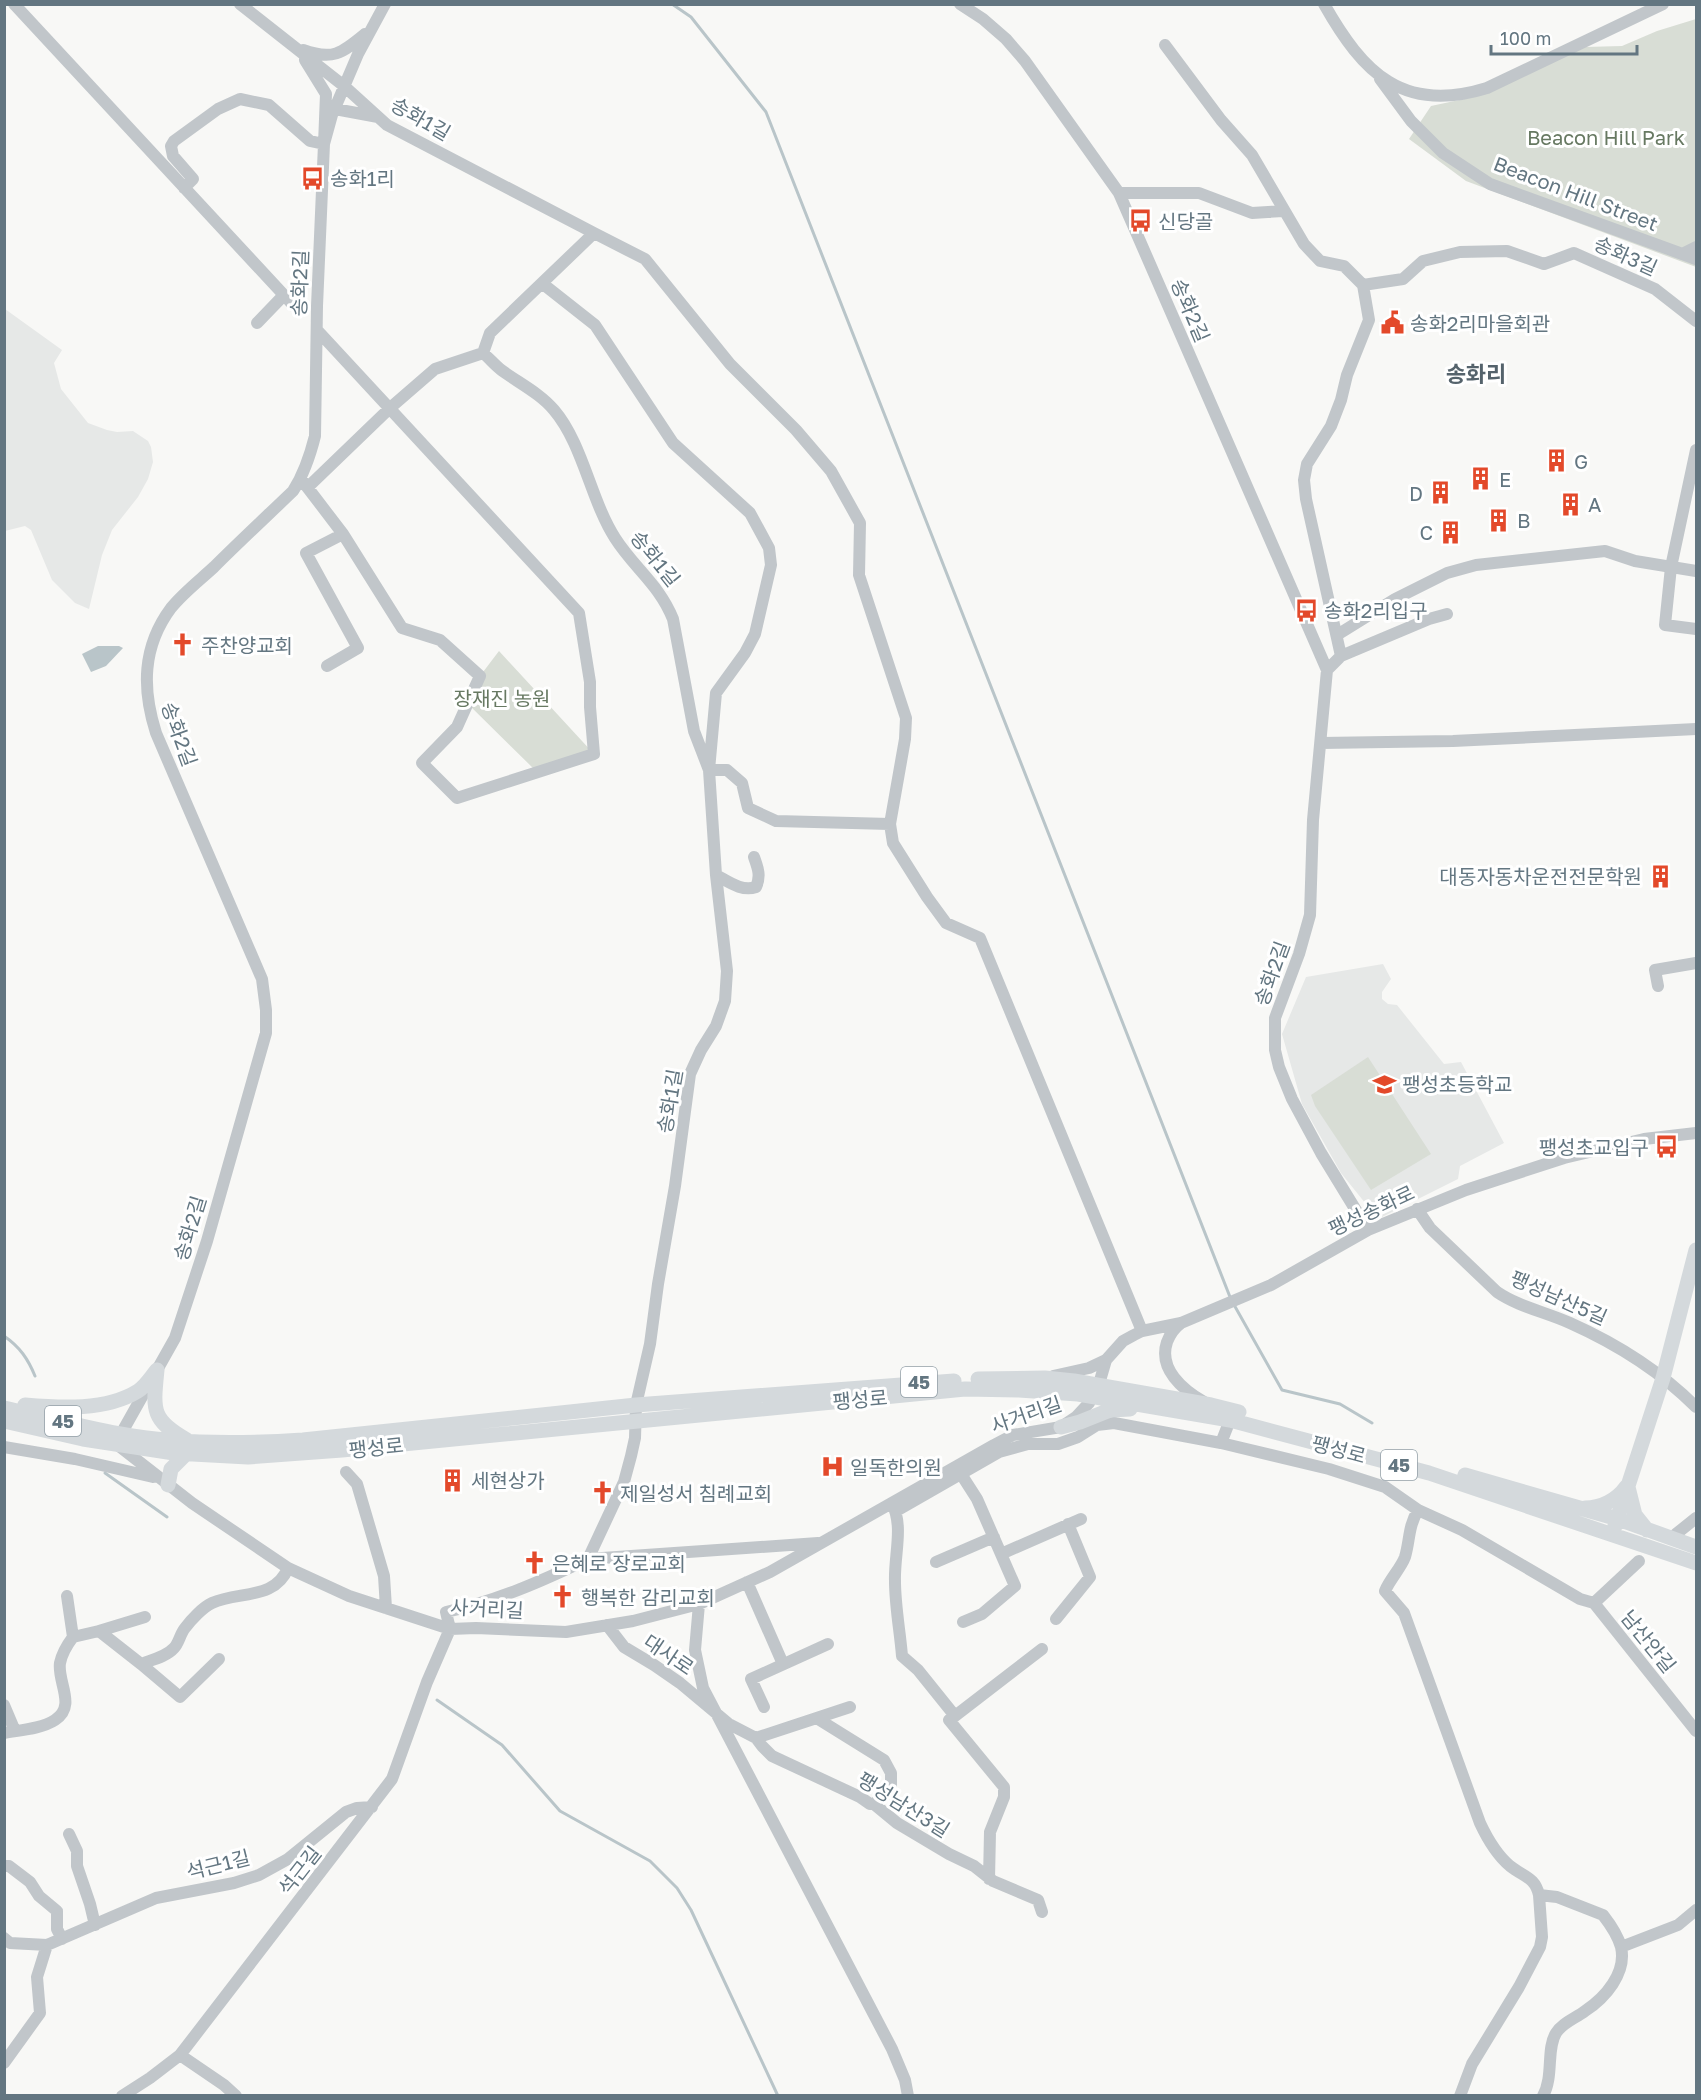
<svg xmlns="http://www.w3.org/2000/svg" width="1701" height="2100" font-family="'Golos Text','Noto Sans KR',sans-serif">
  <rect width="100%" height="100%" fill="#f8f8f6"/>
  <!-- built -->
  <path fill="#e6e8e7" d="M 5,309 L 62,350 L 54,363 L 61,389 L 88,423 L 107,430 L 117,432 L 133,431 L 148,441 L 151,447 L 153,462 L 148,479 L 138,497 L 112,530 L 102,555 L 89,609 L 75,603 L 52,580 L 31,530 L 25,526 L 5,531 Z
    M 1383,964 L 1391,979 L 1382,992 L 1382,999 L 1388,1004 L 1397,1005 L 1444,1064 L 1461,1062 L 1504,1143 L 1460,1166 L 1458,1179 L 1382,1217 L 1374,1214 L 1341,1173 L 1302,1104 L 1282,1034 L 1306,977 Z"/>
  <!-- green -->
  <path fill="#d8ddd5" d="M 1696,19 L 1696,267 L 1466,181 L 1409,139 L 1431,106 L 1478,96 L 1585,47 L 1622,46 L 1657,31 Z
    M 499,651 L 594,754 L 536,771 L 468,704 L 480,676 Z
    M 1368,1057 L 1431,1154 L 1371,1190 L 1315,1106 L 1311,1095 Z"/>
  <!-- water -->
  <path fill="#b9c5c9" d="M 98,646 L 119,646 L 123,648 L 106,666 L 91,672 L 82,654 Z"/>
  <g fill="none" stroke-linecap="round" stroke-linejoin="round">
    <!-- stream -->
    <path stroke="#b9c5c9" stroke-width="3" d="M 672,4 L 691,17 L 766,112 L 1230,1297
      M 1233,1303 L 1282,1390 L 1340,1404 L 1372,1423
      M 4,1336 C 20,1347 28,1359 35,1376
      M 105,1473 L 167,1517
      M 437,1700 L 502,1745 L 560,1811 L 650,1861 L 677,1888 L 691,1910 L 778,2096"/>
    <!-- minor -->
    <path stroke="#c1c6ca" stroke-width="12" d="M 14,4 L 295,307
      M 385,4 L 358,54 L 332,115 L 324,144 L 317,306 L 315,436 C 310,456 304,474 293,491 C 267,516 240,541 214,567 C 200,580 183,593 171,608 C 142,647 142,689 156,733 L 262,979 L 266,1010 L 266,1033 L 207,1241 L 175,1338 L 121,1434 L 119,1446 L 192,1503 L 288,1568 L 349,1596 L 450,1629 L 476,1628 L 566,1632 L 633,1621 L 699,1604 L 770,1572 L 994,1445 L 1013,1435 L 1061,1427 L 1076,1417 L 1089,1403 L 1099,1384 L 1106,1360 L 1123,1341 L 1134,1335 L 1142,1331 L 1181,1323 L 1271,1285 L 1368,1230 L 1466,1190 L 1564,1158 L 1644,1139 L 1696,1133
      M 960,4 L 983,19 L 1006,39 L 1025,61 L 1119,193 L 1327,670 L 1313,820 L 1310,915 L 1299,954 L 1275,1018 L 1275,1050 L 1279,1067 L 1292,1099 L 1321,1153 L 1368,1230
      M 1324,4 C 1363,73 1403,114 1487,88 L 1663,4
      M 1165,45 L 1221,120 L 1252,155 L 1304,244 L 1320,261 L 1344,266 L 1363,285 L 1369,320 L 1347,375 L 1341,400 L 1331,426 L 1307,464 L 1304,480 L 1306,499 L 1341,656 L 1327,670
      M 303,50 C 333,61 342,53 365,34
      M 1380,79 L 1411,121 L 1443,153 L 1490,184 L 1696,259
      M 335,109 L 378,117
      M 184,188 L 193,179 L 173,156 L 171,146 L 174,141 L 218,109 L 240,99 L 269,105 L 310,141 L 324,144 L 326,94 L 305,60
      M 1119,193 L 1199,193 L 1252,213 L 1283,211
      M 594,233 L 645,259 L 730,364 L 796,430 L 831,471 L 860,523 L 859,575 L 906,718 L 905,739 L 890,824 L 893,843 L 927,897 L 946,923 L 980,938 L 1142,1331
      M 1682,254 L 1696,247
      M 543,284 L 595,325 L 673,443 L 750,513 L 769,548 L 771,565 L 755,634 L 745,653 L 716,693 L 709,770 L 727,770 L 742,783 L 748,808 L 776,821 L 890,824
      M 1363,285 L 1403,279 L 1423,261 L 1460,252 L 1507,251 L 1544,264 L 1574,253 L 1655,289 L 1696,321
      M 257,323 L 284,295
      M 1696,450 L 1671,567 L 1665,625 L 1696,629
      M 301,479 L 343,534 L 402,628 L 440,640 L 480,676 L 457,727 L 422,763 L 457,798 L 594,754 L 590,707 L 590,682 L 579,613 L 317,330
      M 308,487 L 390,408 L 435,369 L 483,353
      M 1337,635 L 1395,599 L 1447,573 L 1476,565 L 1605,551 L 1635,561 L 1696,571
      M 1341,656 L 1429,619 L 1447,614
      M 327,666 L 358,648 L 306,553 L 343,534
      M 1321,743 L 1453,741 L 1696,729
      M 716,875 C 729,882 742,892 756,887 C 761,876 758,868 754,857
      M 1658,986 L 1655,970 L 1696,963
      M 1417,1209 L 1430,1228 L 1497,1292 C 1519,1307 1546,1312 1570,1323 C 1617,1344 1660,1371 1696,1407
      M 1181,1323 C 1174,1328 1170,1334 1167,1342 C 1158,1369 1183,1390 1204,1402
      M 1053,1376 L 1089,1368 L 1106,1360
      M 1221,1443 L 1230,1420
      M 4,1447 L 75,1459 L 153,1477
      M 346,1472 L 357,1484 L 384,1576 L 386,1608
      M 961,1474 L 977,1499 L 1015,1586 L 982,1614 L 963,1622
      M 892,1503 C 904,1527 894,1555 895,1581 C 895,1606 900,1631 902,1656 L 918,1670 L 955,1716 L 1042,1649
      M 1418,1510 C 1408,1527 1410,1540 1405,1557 C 1401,1568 1390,1579 1385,1591 L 1404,1613 L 1480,1823 C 1487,1838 1498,1856 1510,1866 C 1524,1877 1535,1877 1539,1895 L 1557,1897 L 1603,1915 C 1610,1924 1618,1936 1621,1947 C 1627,1973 1605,1998 1585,2011 C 1576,2018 1562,2023 1556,2033 C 1546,2049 1554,2076 1543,2096
      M 896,1511 L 999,1452 L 1028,1444 L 1058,1444 L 1078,1437 L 1097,1425 L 1114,1423 L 1221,1443 L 1329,1469 L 1385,1487 L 1418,1510 L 1462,1530 L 1580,1599 L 1594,1603
      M 1676,1534 L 1696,1518
      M 1001,1554 L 1081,1519
      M 588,1559 L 818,1543
      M 936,1562 L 994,1537
      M 747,1582 L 783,1664
      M 67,1596 L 73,1637
      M 1594,1603 L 1696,1731
      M 1594,1603 L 1639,1561
      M 699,1604 L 695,1650 L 703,1688 L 892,2049 L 905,2080 L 908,2096
      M 1056,1619 L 1090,1577 L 1068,1524
      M 607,1625 L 624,1647 L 654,1665 L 680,1683 L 729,1724 L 756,1738 L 762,1746 L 772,1756 L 860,1797 L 870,1804 L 874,1804 L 897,1823 L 949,1854 L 974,1866 L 993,1881 L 1038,1900 L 1042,1912
      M 99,1631 L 145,1617
      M 141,1664 L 180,1697 L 219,1659
      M 4,1705 L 15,1731
      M 764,1707 L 751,1679 L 828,1644
      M 955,1716 L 949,1720 L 1004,1787 L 1004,1797 L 990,1832 L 989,1879
      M 818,1719 L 884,1760 L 891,1773 L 891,1790 L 874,1804
      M 4,1733 C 20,1730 41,1729 55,1720 C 77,1706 57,1682 60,1663 C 62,1653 67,1645 73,1637 L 99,1631 L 141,1664 C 151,1660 166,1657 174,1648 C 179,1643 180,1634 185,1628 C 191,1620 203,1607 212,1603 C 239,1591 275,1600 288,1568
      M 756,1738 L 850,1707
      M 69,1834 L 77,1851 L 77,1866 L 90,1904 L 95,1925
      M 4,1866 L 9,1866 L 30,1882 L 39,1896 L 57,1911 L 57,1929 L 62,1939
      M 4,1938 L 10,1943 L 47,1945 L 156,1898 L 234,1883 L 259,1875 L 288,1859 L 346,1812 L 357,1808 L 372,1807
      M 1621,1947 L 1678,1925 L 1696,1910
      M 180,2055 L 224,2085 L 236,2096
      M 4,2063 L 40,2013 L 37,1977 L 47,1945
      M 122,2096 L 150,2078 L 180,2055 L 392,1779 L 427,1682 L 450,1629 L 446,1612 C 497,1601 542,1581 588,1559 L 624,1482 L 631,1456 L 635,1438 L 636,1405 L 650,1344 L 658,1284 L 675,1186 L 690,1074 L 701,1050 L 716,1026 L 725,1001 L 727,971 L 716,875 L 709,770 L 694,731 L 673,619 C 659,584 634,568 615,538 C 591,501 583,444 554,410 C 540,393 517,382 500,369 C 494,364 489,358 483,353 L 490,333 L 594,233 L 387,125 L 344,86 L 240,4
      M 1460,2096 L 1472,2064 L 1519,1987 L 1540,1947 L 1542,1937 L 1539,1895"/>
    <!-- major -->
    <path stroke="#d4d9dc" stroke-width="15" d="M 157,1370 C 153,1410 151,1420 187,1440
      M 978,1379 L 1045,1378 L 1074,1381 L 1211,1405 L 1239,1412
      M 25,1405 C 60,1408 106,1411 138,1391 C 146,1386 151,1377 157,1370
      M 4,1408 C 43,1417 82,1427 120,1434 C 180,1445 243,1444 303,1440 L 636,1405 L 954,1381
      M 4,1421 L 83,1439 L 174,1453 L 248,1457 L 342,1450 L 965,1389 L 1019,1390 L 1078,1394 L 1230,1420 L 1429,1473 L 1696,1563
      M 1061,1427 L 1080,1422 L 1110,1410 L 1130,1409
      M 1465,1475 L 1618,1519 L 1696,1547
      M 168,1485 L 171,1469 L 187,1453
      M 1628,1487 L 1635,1515 L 1647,1530
      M 1585,1508 C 1601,1508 1617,1500 1626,1487
      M 1614,1529 L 1663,1378 L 1696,1250"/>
  </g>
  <!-- icons -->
  <defs>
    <symbol id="bus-bare" viewBox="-9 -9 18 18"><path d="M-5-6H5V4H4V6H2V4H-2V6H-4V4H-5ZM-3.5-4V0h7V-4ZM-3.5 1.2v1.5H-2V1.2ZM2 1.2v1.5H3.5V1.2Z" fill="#e3492a" stroke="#fff" stroke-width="2.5" paint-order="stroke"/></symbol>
    <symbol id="civic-bare" viewBox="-9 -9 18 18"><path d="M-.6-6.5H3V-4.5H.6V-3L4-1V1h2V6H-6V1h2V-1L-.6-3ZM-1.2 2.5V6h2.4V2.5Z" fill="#e3492a" stroke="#fff" stroke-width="2.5" paint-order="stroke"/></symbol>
    <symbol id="building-bare" viewBox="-9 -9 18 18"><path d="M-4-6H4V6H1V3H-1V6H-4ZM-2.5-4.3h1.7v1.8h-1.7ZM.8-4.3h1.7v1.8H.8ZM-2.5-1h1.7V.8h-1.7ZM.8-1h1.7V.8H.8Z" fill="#e3492a" stroke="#fff" stroke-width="2.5" paint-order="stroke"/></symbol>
    <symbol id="church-bare" viewBox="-9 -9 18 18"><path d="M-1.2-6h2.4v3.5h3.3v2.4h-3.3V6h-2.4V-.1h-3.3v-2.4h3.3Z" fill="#e3492a" stroke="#fff" stroke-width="2.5" paint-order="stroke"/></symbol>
    <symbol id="school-bare" viewBox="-9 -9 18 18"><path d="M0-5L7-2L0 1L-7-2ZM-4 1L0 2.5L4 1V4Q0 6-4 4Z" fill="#e3492a" stroke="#fff" stroke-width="2.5" paint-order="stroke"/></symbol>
    <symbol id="hospital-bare" viewBox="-9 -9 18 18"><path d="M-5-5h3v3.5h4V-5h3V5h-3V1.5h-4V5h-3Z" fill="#e3492a" stroke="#fff" stroke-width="2.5" paint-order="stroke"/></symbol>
  </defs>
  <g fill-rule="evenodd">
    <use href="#bus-bare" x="296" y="162" width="33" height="33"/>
    <use href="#bus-bare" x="1124" y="204" width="33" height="33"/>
    <use href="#civic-bare" x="1376" y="306" width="33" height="33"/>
    <use href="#building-bare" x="1540" y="444" width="33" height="33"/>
    <use href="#building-bare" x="1464" y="462" width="33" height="33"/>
    <use href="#building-bare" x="1424" y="476" width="33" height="33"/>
    <use href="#building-bare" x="1554" y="488" width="33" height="33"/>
    <use href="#building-bare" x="1482" y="504" width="33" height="33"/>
    <use href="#building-bare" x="1434" y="516" width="33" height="33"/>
    <use href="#bus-bare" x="1290" y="594" width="33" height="33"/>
    <use href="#church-bare" x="166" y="628" width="33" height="33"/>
    <use href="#building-bare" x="1644" y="860" width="33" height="33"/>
    <use href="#school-bare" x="1368" y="1068" width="33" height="33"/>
    <use href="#bus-bare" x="1650" y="1130" width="33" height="33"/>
    <use href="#hospital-bare" x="816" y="1450" width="33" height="33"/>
    <use href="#building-bare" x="436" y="1464" width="33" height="33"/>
    <use href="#church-bare" x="586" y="1476" width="33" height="33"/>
    <use href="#church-bare" x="518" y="1546" width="33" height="33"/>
    <use href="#church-bare" x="546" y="1580" width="33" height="33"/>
  </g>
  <g text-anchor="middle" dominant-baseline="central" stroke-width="6" stroke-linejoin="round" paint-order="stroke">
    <!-- shield labels -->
    <g fill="#fff" stroke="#929fa7" stroke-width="1.5">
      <rect x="901" y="1367" width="36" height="30" rx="4.5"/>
      <rect x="45" y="1406" width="36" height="30" rx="4.5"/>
      <rect x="1381" y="1450" width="36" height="30" rx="4.5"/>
    </g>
    <g font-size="18" font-weight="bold" fill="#637681">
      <text x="919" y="1382">45</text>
      <text x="63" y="1421">45</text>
      <text x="1399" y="1465">45</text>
    </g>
    <!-- street labels -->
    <g font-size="20" fill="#637681" stroke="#fff">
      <text transform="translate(421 118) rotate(30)">송화1길</text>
      <text transform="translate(1576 193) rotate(21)">Beacon Hill Street</text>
      <text transform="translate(1626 255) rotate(24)">송화3길</text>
      <text transform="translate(299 283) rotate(-88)">송화2길</text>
      <text transform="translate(1191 310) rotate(67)">송화2길</text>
      <text transform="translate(656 558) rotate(51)">송화1길</text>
      <text transform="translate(180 734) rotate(70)">송화2길</text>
      <text transform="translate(1271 973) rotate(-70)">송화2길</text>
      <text transform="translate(669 1101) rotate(-80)">송화1길</text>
      <text transform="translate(1371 1210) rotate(-25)">팽성송화로</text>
      <text transform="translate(189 1228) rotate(-73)">송화2길</text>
      <text transform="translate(1559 1297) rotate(24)">팽성남산5길</text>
      <text transform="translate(860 1399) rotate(-5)">팽성로</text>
      <text transform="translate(1026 1414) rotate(-19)">사거리길</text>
      <text transform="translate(376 1447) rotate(-6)">팽성로</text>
      <text transform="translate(1339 1449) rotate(15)">팽성로</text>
      <text transform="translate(487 1608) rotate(3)">사거리길</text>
      <text transform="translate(1649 1641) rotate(51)">남산안길</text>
      <text transform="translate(669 1654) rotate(34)">대사로</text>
      <text transform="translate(904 1804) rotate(32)">팽성남산3길</text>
      <text transform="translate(218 1864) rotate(-14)">석근1길</text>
      <text transform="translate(299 1870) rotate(-52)">석근길</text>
    </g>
    <!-- park labels -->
    <g font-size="20" fill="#677962" stroke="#fff">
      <text x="1606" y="137">Beacon Hill Park</text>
      <text x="502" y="698">장재진 농원</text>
    </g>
    <!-- poi labels -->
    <g font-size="20" fill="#637681" stroke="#fff" text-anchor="start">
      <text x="330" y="178">송화1리</text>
      <text x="1158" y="221">신당골</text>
      <text x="1410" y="323">송화2리마을회관</text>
      <text x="1574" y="461">G</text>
      <text x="1499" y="479">E</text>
      <text x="1423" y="493" text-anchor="end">D</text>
      <text x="1588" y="504">A</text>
      <text x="1517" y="520">B</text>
      <text x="1433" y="532" text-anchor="end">C</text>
      <text x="1324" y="610">송화2리입구</text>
      <text x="201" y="645">주찬양교회</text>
      <text x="1642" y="876" text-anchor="end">대동자동차운전전문학원</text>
      <text x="1402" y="1084">팽성초등학교</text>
      <text x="1649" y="1147" text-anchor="end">팽성초교입구</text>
      <text x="850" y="1467">일독한의원</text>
      <text x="471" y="1480">세현상가</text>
      <text x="620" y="1493">제일성서 침례교회</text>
      <text x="552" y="1563">은혜로 장로교회</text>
      <text x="581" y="1597">행복한 감리교회</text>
    </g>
    <!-- quarter labels -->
    <g font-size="22" font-weight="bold" fill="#55636c" stroke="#fff">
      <text x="1476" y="373">송화리</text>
    </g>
  </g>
  <!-- border -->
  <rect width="1701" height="2100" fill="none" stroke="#637681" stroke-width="12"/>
  <!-- scale -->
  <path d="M1491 45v9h146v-9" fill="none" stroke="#637681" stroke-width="3"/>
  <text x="1500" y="45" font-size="18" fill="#637681" stroke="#ffffff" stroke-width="4.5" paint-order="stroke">100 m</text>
</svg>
